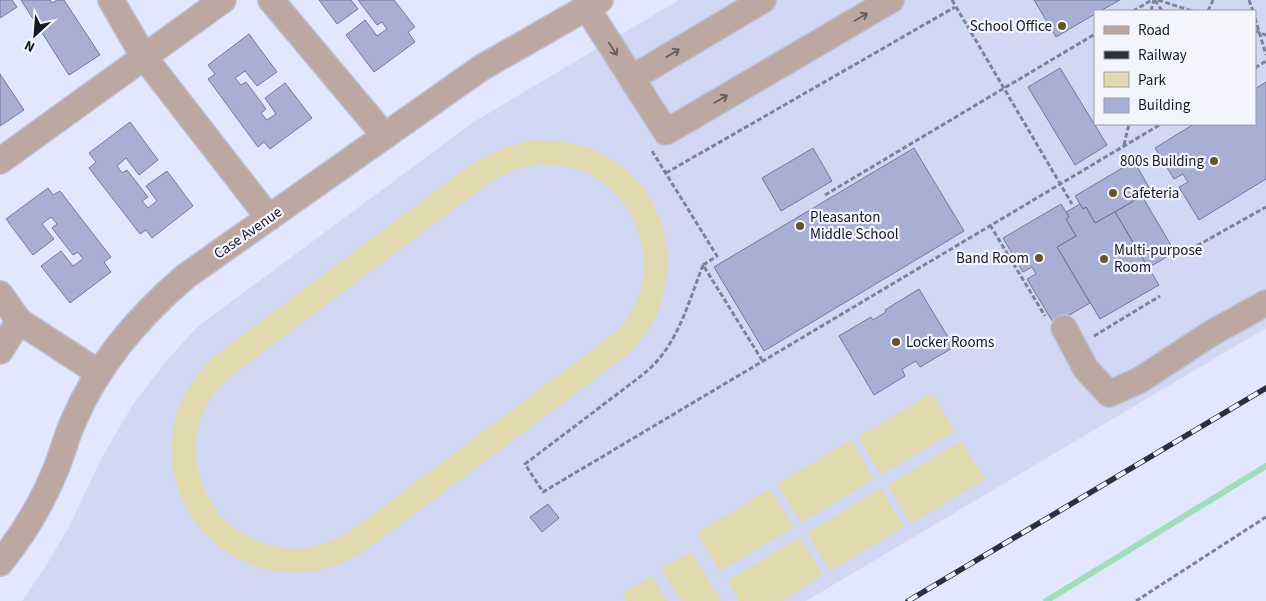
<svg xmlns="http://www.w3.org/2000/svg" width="1266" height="601" font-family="'Source Sans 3',sans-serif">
  <rect width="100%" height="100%" fill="#e2e6ff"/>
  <!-- built -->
  <path fill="#d2d7f4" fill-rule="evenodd" d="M 679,0 L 1266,0 L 1266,328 L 806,601 L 22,601 L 46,566 L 69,527 L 102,457 L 134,403 L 164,364 L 196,328 L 472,123 ZM 1095,11 L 1255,11 L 1255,124 L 1095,124 Z"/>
  <!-- green -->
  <path fill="#e2daaf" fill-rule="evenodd" d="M 535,140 C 554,141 573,142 591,149 C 665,178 688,264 648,330 C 641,341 632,350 623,358 L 363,552 C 349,559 335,567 320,570 C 228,588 150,504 177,413 C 184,391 198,373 214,356 L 473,163 L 508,146 ZM 538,164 C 553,165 569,165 583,171 C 631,192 655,246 639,296 C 635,308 627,319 620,329 L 348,533 C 332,541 316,548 297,549 C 281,549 264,544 249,537 C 202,514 180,450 208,403 C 214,393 222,385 230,377 L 489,183 L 516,169 Z
    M 932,393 L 955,431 L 881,475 L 858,437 Z
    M 851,440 L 874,479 L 801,523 L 777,484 Z
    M 961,441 L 985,479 L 911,524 L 888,485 Z
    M 881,488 L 904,527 L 830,571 L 807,533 Z
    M 770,489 L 794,527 L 720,571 L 697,533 Z
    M 800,537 L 823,575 L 781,601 L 739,601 L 727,581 Z
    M 691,552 L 721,601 L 681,601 L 661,569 Z
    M 652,576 L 667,601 L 627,601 L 622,593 Z"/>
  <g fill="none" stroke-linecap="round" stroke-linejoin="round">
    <!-- stream -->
    <path stroke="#9fdeb9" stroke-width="6" d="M 1046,601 L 1266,466"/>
  </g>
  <!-- building -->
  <path fill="#a9aed5" stroke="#73789c" d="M 0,0 L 12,0 L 17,7 L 0,18 Z
    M 21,0 L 50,0 L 52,3 L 57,0 L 64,0 L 100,55 L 69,75 Z
    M 319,0 L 351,0 L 358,9 L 337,24 Z
    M 358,0 L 394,0 L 415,27 L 408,32 L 415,42 L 374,72 L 346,35 L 365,20 L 377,36 L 387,29 L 382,22 L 377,25 Z
    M 1034,0 L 1120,0 L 1100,11 L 1095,11 L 1095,14 L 1056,37 Z
    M 249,34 L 277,72 L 257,86 L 245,71 L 235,78 L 241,85 L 246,82 L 266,109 L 261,113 L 267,120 L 276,114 L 265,98 L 285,83 L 312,118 L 270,149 L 264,142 L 258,147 L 208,79 L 215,74 L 208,65 Z
    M 1060,68 L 1107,145 L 1075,165 L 1028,87 Z
    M 0,74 L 24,110 L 0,126 Z
    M 1266,82 L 1266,179 L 1199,220 L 1179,187 L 1188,182 L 1183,174 L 1174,179 L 1155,148 L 1194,124 L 1255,124 L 1255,89 Z
    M 130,122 L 158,160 L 139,175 L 126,158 L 117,166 L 122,173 L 127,170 L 148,197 L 142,201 L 148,208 L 157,201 L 146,186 L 167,171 L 193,206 L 152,238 L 146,230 L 140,234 L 89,168 L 96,162 L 89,153 Z
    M 813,148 L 832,181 L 781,211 L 762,178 Z
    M 914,148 L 964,231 L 764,351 L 714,267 Z
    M 1134,161 L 1151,191 L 1095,223 L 1086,207 L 1083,209 L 1075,196 Z
    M 48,188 L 53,195 L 60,191 L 111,257 L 104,262 L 111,272 L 70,303 L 41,266 L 61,251 L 73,266 L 83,259 L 78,252 L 73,255 L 52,228 L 57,224 L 51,217 L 42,224 L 54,239 L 33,255 L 6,219 Z
    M 1142,196 L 1175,252 L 1148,268 L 1115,212 Z
    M 1061,204 L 1069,217 L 1066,219 L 1076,236 L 1057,247 L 1090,303 L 1054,324 L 1027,279 L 1036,274 L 1032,267 L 1023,272 L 1003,238 Z
    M 1080,204 L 1083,209 L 1086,207 L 1095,223 L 1115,212 L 1159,285 L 1100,319 L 1057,247 L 1076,236 L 1066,219 L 1069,217 L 1066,212 Z
    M 919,289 L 954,347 L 920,367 L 916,361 L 902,369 L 905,376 L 874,395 L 839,336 L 871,317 L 873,320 L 886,312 L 885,310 Z
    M 548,504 L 559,518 L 542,532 L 530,517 Z"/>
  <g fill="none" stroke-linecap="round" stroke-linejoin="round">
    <defs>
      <path id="minor" d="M 111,0 L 144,57 L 269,218
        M 271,0 L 385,136
        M 587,8 L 666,132 L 891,0
        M 632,78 L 763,0
        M 0,161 L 223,0
        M 0,294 L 19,321 L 99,373
        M 1064,328 L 1086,369 L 1109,394 L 1140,380 L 1210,334 L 1266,303
        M 0,351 L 19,321
        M 0,563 C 23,535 42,503 56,469 C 62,454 66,438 73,422 C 97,365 139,316 186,276 L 481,68 L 600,0"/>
    </defs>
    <!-- minor casing -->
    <use href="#minor" stroke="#bdc1d8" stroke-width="28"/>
    <!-- path -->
    <path stroke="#7f8296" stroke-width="3" stroke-dasharray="5 2.5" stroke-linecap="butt" d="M 952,0 L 1072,204
      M 1155,0 L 1162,11
      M 1158,0 L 1192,11
      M 1249,0 L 1253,11
      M 1133,11 L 1152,0
      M 1151,11 L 1154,0
      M 1208,11 L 1213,0
      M 1255,18 L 1266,55
      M 1255,31 L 1266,35
      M 1255,68 L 1266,61
      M 1124,145 L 1129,124
      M 652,151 L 717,256 L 703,265 L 762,360
      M 666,173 L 955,7
      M 825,195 L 1095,34
      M 990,225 L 1045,316
      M 1184,253 L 1266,207
      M 703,265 C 690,298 681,333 658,360 C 653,366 647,371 641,376 L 525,464 L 543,492 L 1161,124
      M 1094,336 L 1160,296
      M 1136,601 L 1266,517"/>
    <!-- minor -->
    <use href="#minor" stroke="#bca8a1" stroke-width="25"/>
    <defs>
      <path id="rail" d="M 908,601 L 1266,388"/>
    </defs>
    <!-- rail casing -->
    <use href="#rail" stroke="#2d2f3e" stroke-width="5.5"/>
    <!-- rail -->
    <use href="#rail" stroke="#f3f4fd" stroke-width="4" stroke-dasharray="11" stroke-linecap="butt"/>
  </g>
  <!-- one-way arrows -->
  <defs><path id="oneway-shaft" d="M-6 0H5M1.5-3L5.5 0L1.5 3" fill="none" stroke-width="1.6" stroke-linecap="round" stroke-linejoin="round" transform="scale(1.25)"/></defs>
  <g stroke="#6a6064">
    <use href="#oneway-shaft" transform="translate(861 17) rotate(-30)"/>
    <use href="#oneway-shaft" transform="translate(613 49) rotate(57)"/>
    <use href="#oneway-shaft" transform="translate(673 53) rotate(-31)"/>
    <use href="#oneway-shaft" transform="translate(721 99) rotate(-30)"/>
  </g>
  <!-- markers -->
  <g fill="#635825" stroke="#f3f4fd" stroke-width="2">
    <circle cx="1062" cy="26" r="5"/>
    <circle cx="1214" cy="161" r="5"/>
    <circle cx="1113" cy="193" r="5"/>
    <circle cx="800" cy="226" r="5"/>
    <circle cx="1039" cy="258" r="5"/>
    <circle cx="1104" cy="259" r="5"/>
    <circle cx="896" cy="342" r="5"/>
  </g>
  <g text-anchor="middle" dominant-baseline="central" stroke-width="4.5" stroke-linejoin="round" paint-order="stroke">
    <!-- poi labels -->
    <g font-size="15" fill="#171927" stroke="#f3f4fd" text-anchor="start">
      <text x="1052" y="26" text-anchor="end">School Office</text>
      <text x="1204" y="161" text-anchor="end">800s Building</text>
      <text x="1123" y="193">Cafeteria</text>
      <text x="810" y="217">Pleasanton<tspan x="810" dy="17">Middle School</tspan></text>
      <text x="1114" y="250">Multi-purpose<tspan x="1114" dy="17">Room</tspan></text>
      <text x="1029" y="258" text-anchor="end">Band Room</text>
      <text x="906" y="342">Locker Rooms</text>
    </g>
    <!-- street labels -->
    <g font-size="15" fill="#171927" stroke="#f3f4fd">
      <text transform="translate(248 233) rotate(-35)">Case Avenue</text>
    </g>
  </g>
  <!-- legend -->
  <rect x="1094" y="10" width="162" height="115" fill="#f3f4fd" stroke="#9b9ca7"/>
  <rect x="1104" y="26" width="25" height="8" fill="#bca8a1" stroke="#9b9ca7"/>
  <text x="1138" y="35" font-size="15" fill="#171927">Road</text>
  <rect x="1104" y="51" width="25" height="8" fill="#2d2f3e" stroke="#9b9ca7"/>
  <text x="1138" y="60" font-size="15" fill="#171927">Railway</text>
  <rect x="1104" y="72" width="25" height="15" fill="#e2daaf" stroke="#9b9ca7"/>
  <text x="1138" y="85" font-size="15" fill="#171927">Park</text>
  <rect x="1104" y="98" width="25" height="15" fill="#a9aed5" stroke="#9b9ca7"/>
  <text x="1138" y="110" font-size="15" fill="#171927">Building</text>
  <!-- north arrow -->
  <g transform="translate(35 35) rotate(206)" stroke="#f3f4fd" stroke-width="4" paint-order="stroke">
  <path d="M0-4L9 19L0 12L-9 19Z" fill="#171927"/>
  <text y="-8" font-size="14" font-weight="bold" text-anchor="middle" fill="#171927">N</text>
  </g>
</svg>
